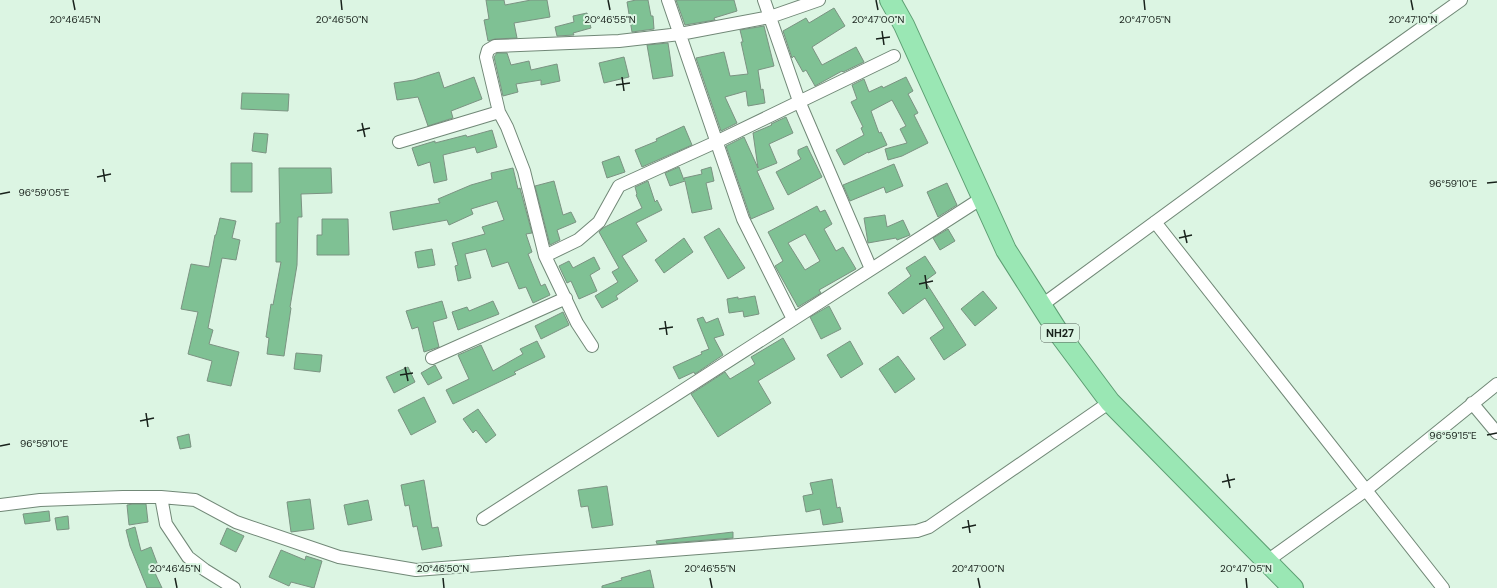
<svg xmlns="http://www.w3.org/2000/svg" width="1497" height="588" font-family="'DM Sans',sans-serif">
  <rect width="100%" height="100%" fill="#dcf5e3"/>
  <!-- building -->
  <path fill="#7fc194" stroke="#7b9382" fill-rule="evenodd" d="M 486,0 L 504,0 L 505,5 L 531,0 L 547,0 L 550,17 L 514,23 L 517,38 L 495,39 L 488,41 L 484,20 L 489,19 Z
    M 636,0 L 648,0 L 651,16 L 653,16 L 654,29 L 632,32 L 627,2 Z
    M 676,0 L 734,0 L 737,11 L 714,18 L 715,20 L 685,25 Z
    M 834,8 L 845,26 L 812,47 L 822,65 L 856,47 L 864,62 L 843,72 L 842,71 L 815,86 L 806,70 L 803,72 L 794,56 L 792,58 L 783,31 L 806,18 L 809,23 Z
    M 587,13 L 591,28 L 573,33 L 574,35 L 557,36 L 555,27 L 574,22 L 573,16 Z
    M 764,26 L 774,66 L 758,70 L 761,90 L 763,89 L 765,103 L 748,106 L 746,91 L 725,97 L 737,123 L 721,131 L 696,58 L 724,52 L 730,76 L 748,74 L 741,42 L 743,42 L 740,30 Z
    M 668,43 L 673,76 L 653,79 L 647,45 Z
    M 497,53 L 507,53 L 511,65 L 529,61 L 531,70 L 557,64 L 560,81 L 541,85 L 541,80 L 516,84 L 518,92 L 503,96 L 494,57 Z
    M 624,57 L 629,77 L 604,83 L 599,63 Z
    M 439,72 L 444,88 L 474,77 L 482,99 L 451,111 L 453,118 L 428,126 L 418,97 L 397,100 L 394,83 L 414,80 Z
    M 906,77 L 913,91 L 908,94 L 918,113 L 914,115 L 928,143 L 902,156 L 888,160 L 885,149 L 907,143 L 900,129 L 906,126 L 892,100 L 871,111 L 879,133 L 881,132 L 887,145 L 868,153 L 868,152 L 844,165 L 836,150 L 864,135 L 861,128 L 863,127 L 851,102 L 857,99 L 852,85 L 864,79 L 869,92 L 882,86 L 883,88 Z
    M 242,93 L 289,94 L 288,111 L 241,109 Z
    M 786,117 L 793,133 L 769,144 L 777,163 L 757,171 L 774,209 L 751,219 L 726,146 L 744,137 L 758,168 L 753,133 L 772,125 L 771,124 Z
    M 684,126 L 692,145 L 642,167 L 635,150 L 657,141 L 656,139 Z
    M 492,130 L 497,147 L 477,153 L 475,147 L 443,155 L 447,180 L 434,183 L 430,162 L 418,166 L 412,148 L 435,141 L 435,143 L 466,135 L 467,137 Z
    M 254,133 L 268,134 L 266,153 L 252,151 Z
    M 807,146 L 822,177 L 788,195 L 776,172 L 801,159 L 798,154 L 798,150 Z
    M 619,156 L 625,172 L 607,178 L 602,162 Z
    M 231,163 L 252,163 L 252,192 L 231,192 Z
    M 894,164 L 903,186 L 886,193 L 884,187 L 850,201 L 843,185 Z
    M 679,167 L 684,180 L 684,178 L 702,174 L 701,170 L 711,167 L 714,181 L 706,183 L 712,209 L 692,213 L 685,181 L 670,186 L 665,173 Z
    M 279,168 L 331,168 L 332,193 L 301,194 L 302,217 L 298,217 L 297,265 L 290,307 L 291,308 L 284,356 L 267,354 L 269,338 L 266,337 L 271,304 L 273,305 L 281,262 L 276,262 L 276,223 L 280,223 Z
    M 513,168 L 518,189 L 520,188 L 532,233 L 526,234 L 532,252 L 528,254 L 541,286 L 545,284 L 550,295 L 533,303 L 526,287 L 519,289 L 508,262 L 492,267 L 486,249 L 465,254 L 471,278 L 458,281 L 455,266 L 458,265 L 452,243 L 485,234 L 482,227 L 504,220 L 497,201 L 471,209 L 473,214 L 449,225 L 447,220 L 393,230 L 390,212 L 440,203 L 438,199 L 471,185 L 492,179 L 491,173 Z
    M 554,181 L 563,215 L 571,212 L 576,222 L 557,230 L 560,240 L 550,245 L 535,186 Z
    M 648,181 L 655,202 L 657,200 L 662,210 L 636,223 L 647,241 L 622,256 L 638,281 L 616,296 L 618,299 L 602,308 L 595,296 L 618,282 L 612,272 L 619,268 L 599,232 L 603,228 L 642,208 L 636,195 L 637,194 L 635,187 Z
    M 947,183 L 957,205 L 938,217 L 927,192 Z
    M 817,206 L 820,212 L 825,210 L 832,224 L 824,229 L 836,251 L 843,247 L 856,269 L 819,290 L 821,293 L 798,307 L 775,266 L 783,261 L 768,232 ZM 805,234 L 820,261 L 805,270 L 788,243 Z
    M 885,215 L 887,227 L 903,220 L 910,235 L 897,240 L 896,238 L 868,243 L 864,218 Z
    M 220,218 L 236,221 L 232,238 L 240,240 L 236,260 L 222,258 L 208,328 L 213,330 L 209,344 L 239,352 L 231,386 L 207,381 L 212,361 L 188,354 L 198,312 L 181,309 L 191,264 L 209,267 L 215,235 L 216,235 Z
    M 322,219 L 348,219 L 349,255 L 317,255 L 317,235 L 322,235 Z
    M 719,228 L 745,268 L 728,279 L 704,237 Z
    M 948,229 L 955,241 L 940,250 L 933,238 Z
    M 684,238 L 693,252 L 664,273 L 655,260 Z
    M 432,249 L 435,265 L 418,268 L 415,252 Z
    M 925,256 L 936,273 L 925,281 L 966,345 L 944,360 L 930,338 L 944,328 L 925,298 L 903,314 L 888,293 L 911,276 L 906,268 Z
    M 594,257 L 600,269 L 590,275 L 597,291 L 579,299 L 571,281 L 567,283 L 559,266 L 569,261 L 573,268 Z
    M 983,291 L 997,308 L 975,326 L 961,309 Z
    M 755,296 L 759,314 L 744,317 L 743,311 L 729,313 L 727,299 L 738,297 L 738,299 Z
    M 442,301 L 447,318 L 433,322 L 439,347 L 424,352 L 418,327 L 412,329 L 406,311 Z
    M 493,301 L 499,314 L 458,330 L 452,312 L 467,307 L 469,311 Z
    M 829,306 L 841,329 L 821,339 L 810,317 Z
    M 563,312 L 569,325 L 541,339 L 535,326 Z
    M 703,317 L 706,323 L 718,318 L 724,335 L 714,338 L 723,355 L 695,374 L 694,372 L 679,379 L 673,367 L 702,354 L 701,352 L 709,349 L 697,319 Z
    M 783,338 L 795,359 L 758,381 L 771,403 L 718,437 L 691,394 L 725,372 L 730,379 L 755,364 L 751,357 Z
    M 537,341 L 545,357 L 514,372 L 516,374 L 453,404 L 446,390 L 469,379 L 458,355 L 481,345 L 493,371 L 523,354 L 520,349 Z
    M 850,341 L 863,364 L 841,378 L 827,355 Z
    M 296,353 L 322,355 L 320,372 L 294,369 Z
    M 898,356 L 915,379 L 895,393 L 879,369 Z
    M 435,365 L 442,378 L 428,385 L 421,373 Z
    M 408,367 L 415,382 L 394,393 L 386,377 Z
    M 424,397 L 436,422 L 411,435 L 398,410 Z
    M 478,409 L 496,435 L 486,443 L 476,430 L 473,433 L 463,419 Z
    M 189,434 L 191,447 L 180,449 L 177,437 Z
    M 832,479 L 837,508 L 840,507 L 843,522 L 823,525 L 820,509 L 806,512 L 803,496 L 813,494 L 810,483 Z
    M 424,480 L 432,528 L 438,527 L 442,546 L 422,550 L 417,526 L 413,527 L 409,505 L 405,506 L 401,485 Z
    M 607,486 L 613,525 L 592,528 L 588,506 L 581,507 L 578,490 Z
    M 310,499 L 314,529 L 291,532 L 287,502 Z
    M 368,500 L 372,520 L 348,525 L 344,505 Z
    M 133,504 L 146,504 L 148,522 L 129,525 L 127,505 Z
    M 49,511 L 50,521 L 25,524 L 23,514 Z
    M 68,516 L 69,529 L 57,530 L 55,518 Z
    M 135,527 L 141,551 L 151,547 L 160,571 L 155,573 L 162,588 L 147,588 L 130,546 L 126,530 Z
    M 227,528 L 244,536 L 236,552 L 220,544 Z
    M 733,532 L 733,538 L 657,544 L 656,541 Z
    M 281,550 L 305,560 L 306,556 L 322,561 L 314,588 L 291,582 L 289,586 L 269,577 Z
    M 650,570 L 654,588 L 602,588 L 602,586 L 622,580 L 621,578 Z"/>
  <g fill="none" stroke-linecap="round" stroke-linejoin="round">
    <defs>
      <path id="minor" d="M 668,0 L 743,219 L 793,319
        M 764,0 L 799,101 L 871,269
        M 399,142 L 499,112
        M 1155,222 L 1443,588
        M 545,256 L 578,240 L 599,222 L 619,186 L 716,142 L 894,56
        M 1042,305 L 1357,74 L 1461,0
        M 592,346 L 577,323 L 545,256 L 524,171 L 507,127 L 499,112 L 486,57 L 488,50 L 495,46 L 619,41 L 680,34 L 770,17 L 819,0
        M 432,358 L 566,298
        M 1472,403 L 1497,433
        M 161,497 L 166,524 L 188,557 L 205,570 L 234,588
        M 0,505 L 40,500 L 123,497 L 161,497 L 195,500 L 236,522 L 339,557 L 416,570 L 917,531 L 929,527 L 1110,402
        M 483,519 L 982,198
        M 1267,561 L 1366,490 L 1497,384"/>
      <path id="trunk" d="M 890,0 L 904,25 L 1006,250 L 1060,335 L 1110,402 L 1293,588"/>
    </defs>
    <!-- minor casing -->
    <use href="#minor" stroke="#718877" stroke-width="14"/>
    <!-- trunk casing -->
    <use href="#trunk" stroke="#5d9e73" stroke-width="22"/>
    <!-- minor -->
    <use href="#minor" stroke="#fff" stroke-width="12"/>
    <!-- trunk -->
    <use href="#trunk" stroke="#9ae7b4" stroke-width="20"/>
  </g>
  <!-- ticks -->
  <path fill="none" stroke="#19221c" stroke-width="1.5" d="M 73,0 L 75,10M 341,0 L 342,10M 608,0 L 610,10M 876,0 L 878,10M 1144,0 L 1145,10M 1411,0 L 1413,10M 882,31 L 884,45M 876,39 L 890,37M 622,77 L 624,91M 616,85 L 630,83M 362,123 L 365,137M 357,131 L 370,128M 103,169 L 105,182M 97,177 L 111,174M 1487,183 L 1497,182M 0,194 L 10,192M 1184,230 L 1187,243M 1179,238 L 1192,235M 925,275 L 927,289M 919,284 L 933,281M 665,321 L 667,335M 659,329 L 673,327M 405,367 L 408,381M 400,375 L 413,373M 146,413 L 148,427M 140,421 L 154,418M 1487,435 L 1497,433M 0,446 L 10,444M 1227,474 L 1230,488M 1222,482 L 1235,479M 968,520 L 970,533M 962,528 L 976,525M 175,578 L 177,588M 443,578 L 444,588M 710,578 L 712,588M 978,578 L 980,588M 1246,578 L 1247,588"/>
  <g text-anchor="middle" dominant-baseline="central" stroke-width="4" stroke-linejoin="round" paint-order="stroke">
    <!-- shield labels -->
    <rect fill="#dcf5e3" stroke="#546158" stroke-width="1" x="1041" y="324" width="38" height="18" rx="3"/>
    <g font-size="11" font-weight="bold" fill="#19221c">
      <text x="1060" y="333">NH27</text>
    </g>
  </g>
  <g font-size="10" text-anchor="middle" fill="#19221c" stroke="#dcf5e3" stroke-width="4" stroke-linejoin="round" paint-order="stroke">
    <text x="75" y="23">20°46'45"N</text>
    <text x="342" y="23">20°46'50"N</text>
    <text x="610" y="23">20°46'55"N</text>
    <text x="878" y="23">20°47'00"N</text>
    <text x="1145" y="23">20°47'05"N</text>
    <text x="1413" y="23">20°47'10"N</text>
    <text x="1453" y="187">96°59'10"E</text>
    <text x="44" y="196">96°59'05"E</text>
    <text x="1453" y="439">96°59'15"E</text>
    <text x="44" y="447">96°59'10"E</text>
    <text x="175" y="572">20°46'45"N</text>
    <text x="443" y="572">20°46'50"N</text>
    <text x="710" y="572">20°46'55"N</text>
    <text x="978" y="572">20°47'00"N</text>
    <text x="1246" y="572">20°47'05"N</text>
  </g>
</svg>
